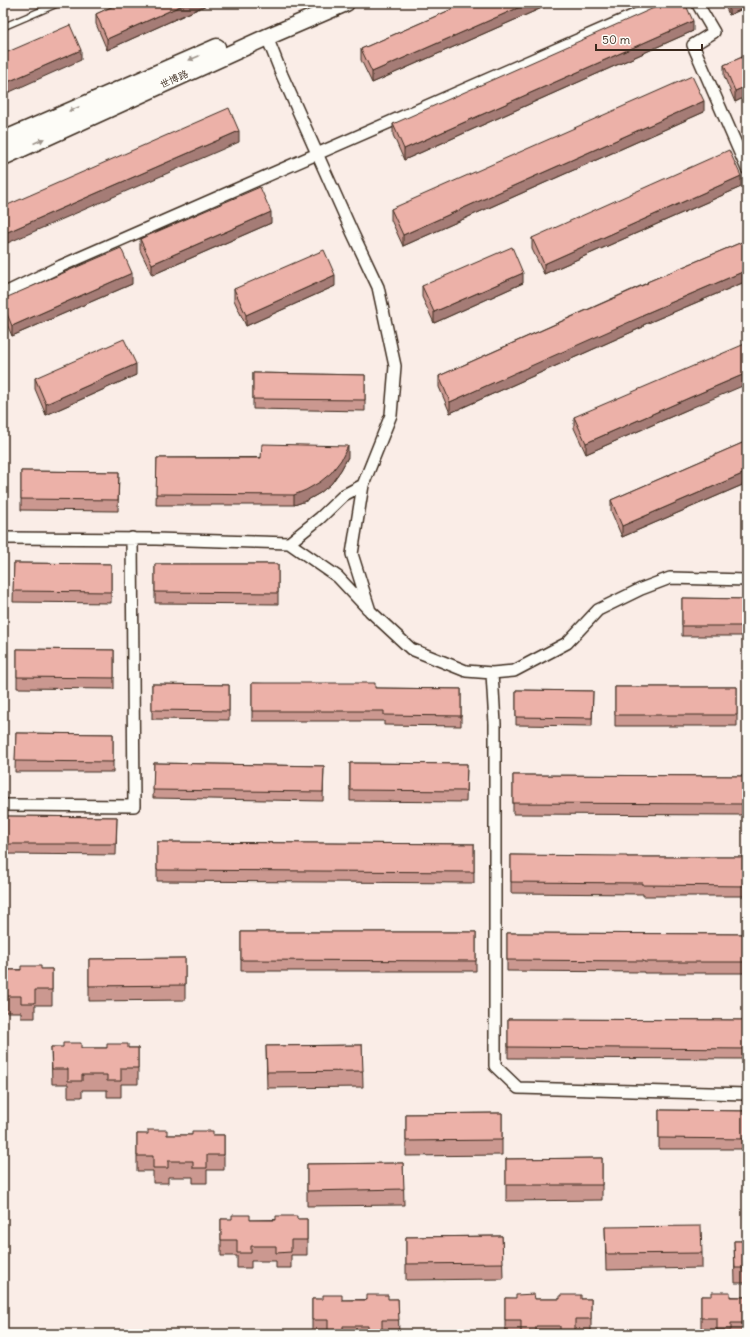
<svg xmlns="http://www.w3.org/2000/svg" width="750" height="1337" font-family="Delius,'LXGW WenKai TC',sans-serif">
  <rect width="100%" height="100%" fill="#faede7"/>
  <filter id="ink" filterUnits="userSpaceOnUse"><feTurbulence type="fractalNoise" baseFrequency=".025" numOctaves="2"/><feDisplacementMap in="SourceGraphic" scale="8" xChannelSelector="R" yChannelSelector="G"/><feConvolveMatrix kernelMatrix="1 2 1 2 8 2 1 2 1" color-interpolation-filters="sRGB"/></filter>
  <g filter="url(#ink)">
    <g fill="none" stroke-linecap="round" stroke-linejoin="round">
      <defs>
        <path id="service" d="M 3,27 L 59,3"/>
        <path id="minor" d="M 697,3 L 714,32 L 693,45 L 747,169
          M 267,37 L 282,75 L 353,234 L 378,287 L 395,366 L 391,415 L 363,485 L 352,554 L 370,611 L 411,649 L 466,671 L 492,673 L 514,671 L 567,643 L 598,610 L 641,589 L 670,578 L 747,580
          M 3,294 L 61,266 L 662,3
          M 3,538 L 156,539 L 289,543 L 338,577 L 368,609
          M 289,543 L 320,518 L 344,495 L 363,485
          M 492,673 L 495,724 L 495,1066 L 518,1088 L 747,1094
          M 3,805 L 134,806 L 132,538"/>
        <path id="secondary" d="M 3,140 L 217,47
          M 3,157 L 267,37 L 346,3"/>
      </defs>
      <!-- service casing -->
      <use href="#service" stroke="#3b2a1e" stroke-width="8"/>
      <!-- minor casing -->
      <use href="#minor" stroke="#3b2a1e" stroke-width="14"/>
      <!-- secondary casing -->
      <use href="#secondary" stroke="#3b2a1e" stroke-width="19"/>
      <!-- service -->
      <use href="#service" stroke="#fdfcf7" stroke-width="5.5"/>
      <!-- minor -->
      <use href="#minor" stroke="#fdfcf7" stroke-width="11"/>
      <!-- secondary -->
      <use href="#secondary" stroke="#fdfcf7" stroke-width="16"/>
    </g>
    <!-- wall -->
    <path fill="#cb9890" stroke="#3b2a1e" d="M 120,3 L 211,3 L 107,50 L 96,24 L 96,14 Z
      M 466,3 L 553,3 L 372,83 L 361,60 L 361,49 Z
      M 724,3 L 747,3 L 747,7 L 729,15 Z
      M 693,31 L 404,160 L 393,135 L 393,124 Z
      M 747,55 L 747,96 L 735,102 L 724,76 L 724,65 Z
      M 704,112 L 403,246 L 391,220 L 391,209 Z
      M 741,187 L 544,274 L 532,249 L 532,238 Z
      M 271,223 L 152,275 L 140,250 L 140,239 Z
      M 747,240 L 747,281 L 643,325 L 643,327 L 450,413 L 439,387 L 439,376 L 647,283 L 647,282 Z
      M 523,283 L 434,323 L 422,297 L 422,286 Z
      M 132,284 L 12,336 L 3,315 L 3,299 Z
      M 335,286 L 246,326 L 234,300 L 234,289 Z
      M 253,373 L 365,375 L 365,411 L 253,409 Z
      M 136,375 L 46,415 L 35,389 L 35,378 Z
      M 691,408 L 586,454 L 574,428 L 574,417 Z
      M 747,441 L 747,483 L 622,537 L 611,511 L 611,500 Z
      M 348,457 L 341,470 L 331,484 L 320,493 L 306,501 L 294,505 L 156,505 L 157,458 Z
      M 21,471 L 119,472 L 118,511 L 21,510 Z
      M 14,563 L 111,564 L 111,603 L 13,602 Z
      M 155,564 L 278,564 L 278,604 L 155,603 Z
      M 682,598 L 747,599 L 747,636 L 682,636 Z
      M 17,649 L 114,650 L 114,689 L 17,688 Z
      M 252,683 L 375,688 L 461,689 L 461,726 L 384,725 L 384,721 L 252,721 Z
      M 152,684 L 229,685 L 229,720 L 152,719 Z
      M 615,687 L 737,687 L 737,726 L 615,726 Z
      M 516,690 L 593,691 L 592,726 L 516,725 Z
      M 16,733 L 113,734 L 113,772 L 15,772 Z
      M 154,763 L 324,766 L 323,801 L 153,798 Z
      M 350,763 L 467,764 L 466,802 L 350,801 Z
      M 513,775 L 745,776 L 745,815 L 513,814 Z
      M 3,816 L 117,817 L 116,855 L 3,854 Z
      M 157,842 L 474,844 L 474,883 L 157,881 Z
      M 511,855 L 627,857 L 747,857 L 747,896 L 643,896 L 643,894 L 511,893 Z
      M 241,932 L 476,932 L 476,971 L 241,971 Z
      M 507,933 L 747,934 L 747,973 L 644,973 L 644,972 L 507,971 Z
      M 185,958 L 185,1000 L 89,1001 L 89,959 Z
      M 52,969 L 52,1005 L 35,1005 L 35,1018 L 21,1018 L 21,1012 L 3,1012 L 3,970 Z
      M 508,1019 L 747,1020 L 747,1059 L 508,1058 Z
      M 362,1045 L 363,1087 L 267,1088 L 266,1046 Z
      M 51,1047 L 81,1048 L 138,1048 L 138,1084 L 121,1084 L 121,1097 L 107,1097 L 107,1090 L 82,1090 L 82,1097 L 68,1097 L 68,1084 L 52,1084 Z
      M 659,1110 L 747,1111 L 747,1149 L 659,1149 Z
      M 502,1113 L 502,1155 L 406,1156 L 406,1114 Z
      M 137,1134 L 167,1135 L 224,1135 L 224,1170 L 207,1170 L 207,1183 L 193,1183 L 193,1177 L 168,1177 L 168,1183 L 153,1183 L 153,1171 L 137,1171 Z
      M 602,1158 L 602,1200 L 506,1201 L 506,1159 Z
      M 403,1163 L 404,1205 L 307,1206 L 307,1164 Z
      M 221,1219 L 250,1220 L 307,1219 L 307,1255 L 291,1255 L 291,1268 L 276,1268 L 276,1261 L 251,1261 L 251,1268 L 237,1268 L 237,1256 L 221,1256 Z
      M 605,1227 L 702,1253 L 702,1268 L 606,1270 Z
      M 502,1236 L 503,1279 L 406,1280 L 406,1237 Z
      M 734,1241 L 747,1241 L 747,1283 L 735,1283 Z
      M 701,1296 L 747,1297 L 747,1334 L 717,1334 L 717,1333 L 701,1333 Z
      M 505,1298 L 535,1299 L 591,1299 L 591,1334 L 505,1334 Z
      M 312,1299 L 342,1300 L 398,1299 L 399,1334 L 312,1334 Z"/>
    <!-- shaded-wall -->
    <path fill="#a57c76" stroke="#3b2a1e" d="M 187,3 L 211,3 L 107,50 L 107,39 Z
      M 529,3 L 553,3 L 372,83 L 372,72 Z
      M 732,3 L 747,3 L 747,7 L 729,15 L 729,4 Z
      M 693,21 L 693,31 L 404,160 L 404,149 Z
      M 81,50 L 81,60 L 3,95 L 3,84 Z
      M 747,86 L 747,96 L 735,102 L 735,91 Z
      M 704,101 L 704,112 L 403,246 L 403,235 Z
      M 239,131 L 239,142 L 3,245 L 3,234 Z
      M 741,176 L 741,187 L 544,274 L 544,264 Z
      M 271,212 L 271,223 L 152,275 L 152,264 Z
      M 747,270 L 747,281 L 643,325 L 643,327 L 450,413 L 450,402 L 642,315 Z
      M 132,273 L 132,284 L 12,336 L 12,326 Z
      M 523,273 L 523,283 L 434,323 L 434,312 Z
      M 335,275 L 335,286 L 246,326 L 246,315 Z
      M 136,364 L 136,375 L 46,415 L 46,404 Z
      M 747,373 L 747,384 L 691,408 L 586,454 L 586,443 L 691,397 Z
      M 348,446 L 348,457 L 341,470 L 331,484 L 320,493 L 306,501 L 294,505 L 294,495 Z
      M 747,472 L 747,483 L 622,537 L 622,526 Z"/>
    <!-- building -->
    <path fill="#ecb1a8" stroke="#3b2a1e" d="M 120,3 L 187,3 L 107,39 L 96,14 Z
      M 466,3 L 529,3 L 372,72 L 361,49 Z
      M 665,3 L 685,3 L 693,21 L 404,149 L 393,124 Z
      M 70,25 L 81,50 L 3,84 L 3,54 Z
      M 747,55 L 747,86 L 735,91 L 724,65 Z
      M 692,76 L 704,101 L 403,235 L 391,209 Z
      M 229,108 L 239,131 L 3,234 L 3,207 Z
      M 729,150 L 741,176 L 544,264 L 532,238 Z
      M 260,187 L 271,212 L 152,264 L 140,239 Z
      M 747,240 L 747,270 L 642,315 L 643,316 L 450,402 L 439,376 L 648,283 L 647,282 Z
      M 512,247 L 523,273 L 434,312 L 422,286 Z
      M 121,248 L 132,273 L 12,326 L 3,304 L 3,299 Z
      M 324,250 L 335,275 L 246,315 L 234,289 Z
      M 124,339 L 136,364 L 46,404 L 35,378 Z
      M 747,343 L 747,373 L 691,397 L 586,443 L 574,417 Z
      M 253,373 L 365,375 L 365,400 L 253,399 Z
      M 747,441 L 747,472 L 622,526 L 611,500 Z
      M 262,444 L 348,446 L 341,460 L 331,473 L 320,482 L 306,490 L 294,495 L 156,494 L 157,458 L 261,458 Z
      M 21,471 L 119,472 L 118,500 L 21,499 Z
      M 14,563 L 111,564 L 111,592 L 13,591 Z
      M 155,564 L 278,564 L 278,593 L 155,592 Z
      M 682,598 L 747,599 L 747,626 L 682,626 Z
      M 17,649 L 114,650 L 114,678 L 17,677 Z
      M 252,683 L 375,683 L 375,688 L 461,689 L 461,716 L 384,715 L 384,711 L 252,711 Z
      M 152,684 L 229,685 L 229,711 L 152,710 Z
      M 615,687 L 737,687 L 737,715 L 615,715 Z
      M 516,690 L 593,691 L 592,718 L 516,717 Z
      M 16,733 L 113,734 L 113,762 L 15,761 Z
      M 154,763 L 324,766 L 323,792 L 153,790 Z
      M 350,763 L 467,764 L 466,791 L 350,790 Z
      M 513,775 L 745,776 L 745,804 L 513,803 Z
      M 3,816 L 117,817 L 116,844 L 3,844 Z
      M 157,842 L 474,844 L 474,872 L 157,870 Z
      M 511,855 L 627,856 L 627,857 L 747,857 L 747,886 L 643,885 L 643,883 L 511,882 Z
      M 241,932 L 476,932 L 476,961 L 241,960 Z
      M 507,933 L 747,934 L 747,962 L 644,962 L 644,961 L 507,960 Z
      M 185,958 L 185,985 L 89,986 L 89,959 Z
      M 21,966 L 41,966 L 41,969 L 52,969 L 52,990 L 35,990 L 35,1003 L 21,1003 L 21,996 L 3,996 L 3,970 L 21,970 Z
      M 508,1019 L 747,1020 L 747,1049 L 508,1047 Z
      M 63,1043 L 81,1043 L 81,1048 L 107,1048 L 107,1044 L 128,1044 L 128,1048 L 138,1048 L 138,1068 L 121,1068 L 121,1081 L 107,1081 L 107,1075 L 82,1075 L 82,1081 L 68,1081 L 68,1069 L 52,1069 L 51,1047 L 63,1047 Z
      M 362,1045 L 363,1071 L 267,1072 L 266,1046 Z
      M 659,1110 L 747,1111 L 747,1139 L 659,1138 Z
      M 502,1113 L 502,1140 L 406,1141 L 406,1114 Z
      M 148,1130 L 167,1130 L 167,1135 L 192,1135 L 192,1131 L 213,1131 L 213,1135 L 224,1135 L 224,1155 L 207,1155 L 207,1168 L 193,1168 L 193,1161 L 168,1161 L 168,1168 L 153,1168 L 153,1156 L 137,1156 L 137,1134 L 148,1134 Z
      M 602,1158 L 602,1185 L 506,1185 L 506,1159 Z
      M 403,1163 L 404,1189 L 307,1191 L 307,1164 Z
      M 232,1215 L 250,1215 L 250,1220 L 276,1220 L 276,1216 L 297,1216 L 297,1219 L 307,1219 L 307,1240 L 291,1240 L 291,1252 L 276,1253 L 276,1246 L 251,1246 L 251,1253 L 237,1253 L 237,1240 L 221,1240 L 221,1219 L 232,1219 Z
      M 701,1226 L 702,1253 L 606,1254 L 605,1227 Z
      M 502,1236 L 503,1263 L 406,1264 L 406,1237 Z
      M 734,1241 L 747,1241 L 747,1268 L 735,1268 Z
      M 712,1292 L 730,1292 L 730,1297 L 747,1297 L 747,1323 L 731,1323 L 731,1330 L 717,1330 L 717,1318 L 701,1318 L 701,1296 L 712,1296 Z
      M 534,1294 L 535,1299 L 560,1299 L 560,1295 L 581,1295 L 581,1299 L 591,1299 L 591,1319 L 575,1319 L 575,1332 L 560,1332 L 560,1326 L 536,1326 L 536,1332 L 521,1332 L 521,1320 L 505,1320 L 505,1298 L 516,1298 L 516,1295 Z
      M 323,1295 L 342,1295 L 342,1300 L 367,1300 L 367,1295 L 388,1295 L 388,1299 L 398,1299 L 399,1320 L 382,1320 L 382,1332 L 368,1332 L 368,1326 L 343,1326 L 343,1332 L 328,1332 L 328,1320 L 312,1320 L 312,1299 L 323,1299 Z"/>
    <!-- one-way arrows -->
    <defs><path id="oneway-solid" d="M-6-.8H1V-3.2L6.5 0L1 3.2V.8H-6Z"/></defs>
    <g fill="#9c938a">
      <use href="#oneway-solid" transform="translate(194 58) rotate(157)"/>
      <use href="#oneway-solid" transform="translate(74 109) rotate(157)"/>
      <use href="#oneway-solid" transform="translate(39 141) rotate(-24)"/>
    </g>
  </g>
  <g text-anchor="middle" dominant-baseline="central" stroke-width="4" stroke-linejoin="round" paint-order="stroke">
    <!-- street labels -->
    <g font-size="10" fill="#3b2a1e" stroke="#fdfcf7">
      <text transform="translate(174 79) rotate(-24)">世博路</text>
    </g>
  </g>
  <!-- margin -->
  <rect width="750" height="1337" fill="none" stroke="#fdfcf7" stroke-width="16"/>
  <rect x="8" y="8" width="734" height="1321" fill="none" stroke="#3b2a1e" stroke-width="1.5" filter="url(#ink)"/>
  <!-- scale -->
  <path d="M596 44v6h106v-6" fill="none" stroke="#3b2a1e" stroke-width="2"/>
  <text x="602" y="44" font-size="12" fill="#3b2a1e" stroke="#fdfcf7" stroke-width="3" paint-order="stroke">50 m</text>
</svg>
